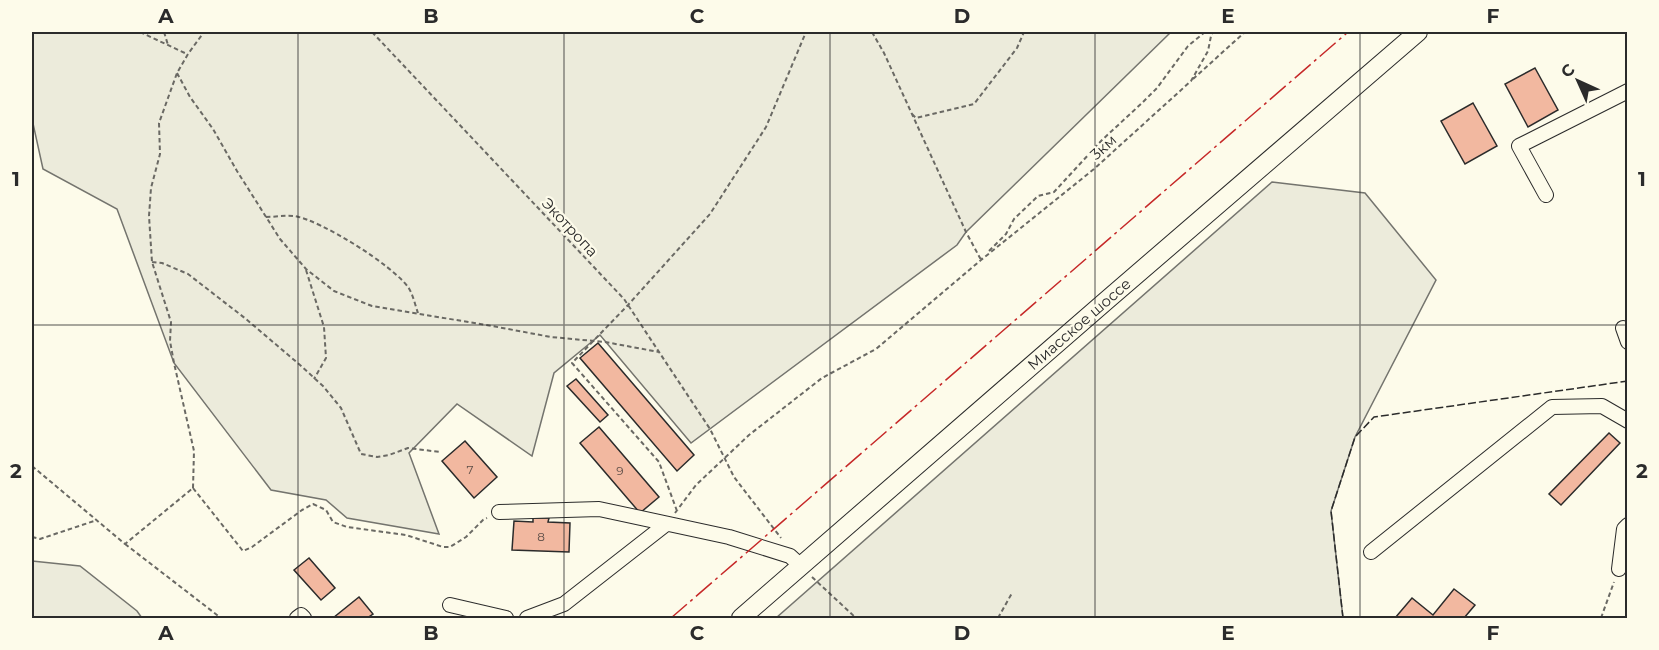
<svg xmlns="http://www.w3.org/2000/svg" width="1659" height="650" font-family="Montserrat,sans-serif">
  <rect width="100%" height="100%" fill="#fdfbea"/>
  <!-- green -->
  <path fill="#ecebdb" stroke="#74746e" stroke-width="1.5" d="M 32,32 L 1171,32 L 966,232 L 957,245 L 691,443 L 600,335 L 554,373 L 532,456 L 457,404 L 409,453 L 439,534 L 347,518 L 326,500 L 271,490 L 174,363 L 117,209 L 43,169 L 32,119 Z
    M 1272,182 L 1365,193 L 1436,280 L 1355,437 L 1331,511 L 1343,618 L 776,618 Z
    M 32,561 L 80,566 L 137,611 L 142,618 L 32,618 Z"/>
  <!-- building -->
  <path fill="#f2b8a0" stroke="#2b2b2b" stroke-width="1.5" d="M 1535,68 L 1558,110 L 1528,127 L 1505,84 Z
    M 1473,103 L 1497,146 L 1465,164 L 1441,121 Z
    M 598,343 L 694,455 L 677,471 L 580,358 Z
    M 576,379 L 608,415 L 600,422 L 567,386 Z
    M 599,427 L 659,497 L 640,513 L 580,443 Z
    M 1609,433 L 1620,443 L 1561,505 L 1549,494 Z
    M 465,441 L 497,477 L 474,498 L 442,461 Z
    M 533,518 L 549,518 L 548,522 L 570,523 L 569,552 L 512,550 L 514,521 L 533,522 Z
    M 309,558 L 335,588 L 321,600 L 294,570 Z
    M 1454,589 L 1475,605 L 1464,618 L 1395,618 L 1412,598 L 1433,615 Z
    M 359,597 L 373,614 L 367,618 L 333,618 Z"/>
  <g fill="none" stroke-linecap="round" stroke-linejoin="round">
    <defs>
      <path id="minor" d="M 1546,195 L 1519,146 L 1628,91
        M 1623,328 L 1628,342
        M 499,512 L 599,509 L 729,537 L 790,556 L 801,566
        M 1371,552 L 1552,407 L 1602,406 L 1628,421
        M 1619,569 L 1624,529 L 1628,525
        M 450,605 L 506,618
        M 297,618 L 301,615 L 304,618
        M 527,618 L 564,604 L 665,525"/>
      <path id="major" d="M 741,618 L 1107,300 L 1418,32"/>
    </defs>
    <!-- minor casing -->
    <use href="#minor" stroke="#2b2b2b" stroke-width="16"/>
    <!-- major casing -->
    <use href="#major" stroke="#2b2b2b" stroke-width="20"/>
    <!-- path -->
    <path stroke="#6a6964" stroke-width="2" stroke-dasharray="4.5 3" stroke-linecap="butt" d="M 140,32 L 187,54
      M 164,32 L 168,45
      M 372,32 L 624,299 L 710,429 L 734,477 L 781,538
      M 872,32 L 884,53 L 966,232 L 980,258 L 982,259
      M 177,73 L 190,97 L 213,129 L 237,171 L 280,239 L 306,269 L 334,291 L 372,306 L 492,326 L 551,337 L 605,342 L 659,352
      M 1193,79 L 1245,32
      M 912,114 L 916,118 L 974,104 L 1017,48 L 1024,32
      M 266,217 C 275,217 285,215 294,216 C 321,220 392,265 408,287 C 413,294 415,305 418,313
      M 989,251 L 1006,234 L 1014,219 L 1038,196 L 1054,192 L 1102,140 L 1142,103 L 1157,88 L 1188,46 L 1205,32
      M 152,262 L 162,263 L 188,274 L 246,319 L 300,365 L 323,386 L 341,408 L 361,454 L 377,457 L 389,455 L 408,448 L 440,452
      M 306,270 L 324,327 L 326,358 L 314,379
      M 32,466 L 125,544 L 193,488
      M 193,488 L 194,451 L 174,363 L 170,341 L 171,322 L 152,262 L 149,216 L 151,188 L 160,154 L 159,123 L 177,73 L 188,54 L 204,32
      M 193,488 L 243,551 L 252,547 L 302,510 L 313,504 L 326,510 L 333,522 L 347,527 L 406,535 L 443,547 L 450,547 L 466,537 L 483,520 L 487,518
      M 677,511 L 659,462 L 572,363 L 628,305 L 710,214 L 766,127 L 806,32
      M 675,513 L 696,485 L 749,435 L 822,378 L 876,349 L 981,260 L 1094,169 L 1191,81 L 1208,51 L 1211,36 L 1213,32
      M 32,537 L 40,539 L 97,520
      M 125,544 L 221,618
      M 812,577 L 856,618
      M 998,618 L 1012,593
      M 1601,618 L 1614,582"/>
    <!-- minor -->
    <use href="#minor" stroke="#fdfbea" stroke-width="14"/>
    <!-- major -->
    <use href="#major" stroke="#fdfbea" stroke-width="18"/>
    <!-- fence -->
    <path stroke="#2b2b2b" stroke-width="1.5" stroke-dasharray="8 3" stroke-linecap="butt" d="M 1343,618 L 1331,511 L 1355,437 L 1374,417 L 1628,381"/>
    <!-- power -->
    <path stroke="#c62828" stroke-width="1.5" stroke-dasharray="21 4.5 3 4.5" stroke-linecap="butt" d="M 671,618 L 1348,32"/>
  </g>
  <!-- grid -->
  <path fill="none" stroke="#2b2b2b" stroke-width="1.5" stroke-opacity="0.55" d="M 298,32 L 298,618M 564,32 L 564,618M 830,32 L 830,618M 1095,32 L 1095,618M 1360,32 L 1360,618M 32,325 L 1628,325"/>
  <g text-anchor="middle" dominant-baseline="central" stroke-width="4.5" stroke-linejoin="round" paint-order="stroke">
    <!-- number labels -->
    <g font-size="12" fill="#5d4e48">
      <text x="470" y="469">7</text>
      <text x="620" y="470">9</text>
      <text x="541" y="536">8</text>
    </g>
    <!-- street labels -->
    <g font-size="15" fill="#2b2b2b" stroke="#fdfbea">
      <text transform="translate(1103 147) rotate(-42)">3км</text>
      <text transform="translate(570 227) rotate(47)">Экотропа</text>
      <text transform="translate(1079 324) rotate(-41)">Миасское шоссе</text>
    </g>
  </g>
  <!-- border -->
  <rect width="1659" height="650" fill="none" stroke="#fdfbea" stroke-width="66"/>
  <!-- north arrow -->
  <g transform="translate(1578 81) rotate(315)" stroke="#fdfbea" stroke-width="4.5" paint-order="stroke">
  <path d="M0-4.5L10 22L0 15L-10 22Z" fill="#2b2b2b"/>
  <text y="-9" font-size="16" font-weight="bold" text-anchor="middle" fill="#2b2b2b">С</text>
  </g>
  <rect x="33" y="33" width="1593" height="584" fill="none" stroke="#2b2b2b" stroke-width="2"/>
  <g font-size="20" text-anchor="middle" font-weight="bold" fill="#2b2b2b">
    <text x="166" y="23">A</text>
    <text x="431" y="23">B</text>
    <text x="697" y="23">C</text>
    <text x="962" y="23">D</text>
    <text x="1228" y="23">E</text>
    <text x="1493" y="23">F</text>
    <text x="16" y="186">1</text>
    <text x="1642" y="186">1</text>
    <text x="16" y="478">2</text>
    <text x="1642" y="478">2</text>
    <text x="166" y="640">A</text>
    <text x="431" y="640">B</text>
    <text x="697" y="640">C</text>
    <text x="962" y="640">D</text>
    <text x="1228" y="640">E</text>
    <text x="1493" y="640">F</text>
  </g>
</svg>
